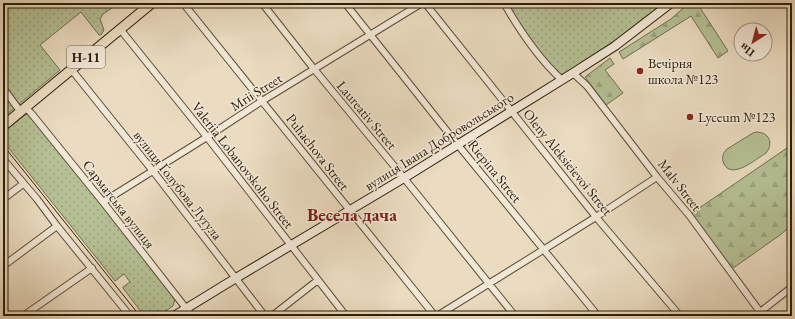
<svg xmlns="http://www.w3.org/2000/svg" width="795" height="319" font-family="'EB Garamond',serif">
  <defs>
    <pattern id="grass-dots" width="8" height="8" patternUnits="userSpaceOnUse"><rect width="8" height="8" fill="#b5c195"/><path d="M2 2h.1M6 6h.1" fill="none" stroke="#9ca57f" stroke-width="1.8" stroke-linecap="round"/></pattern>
    <pattern id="forest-firs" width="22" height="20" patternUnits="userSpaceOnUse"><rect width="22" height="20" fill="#b5c195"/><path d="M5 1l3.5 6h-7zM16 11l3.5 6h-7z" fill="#9ca57f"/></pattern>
  </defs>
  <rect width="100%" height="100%" fill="#ebdcc1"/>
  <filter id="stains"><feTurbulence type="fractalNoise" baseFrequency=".005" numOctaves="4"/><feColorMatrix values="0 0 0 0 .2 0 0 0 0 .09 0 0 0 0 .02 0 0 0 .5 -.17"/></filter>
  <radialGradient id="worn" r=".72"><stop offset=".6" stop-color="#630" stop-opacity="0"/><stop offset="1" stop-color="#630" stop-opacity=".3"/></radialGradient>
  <!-- grass -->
  <path fill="url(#grass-dots)" stroke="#706f4f" d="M 3,3 L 113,3 L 115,6 L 103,14 L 100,19 L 104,30 L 101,35 L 99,35 L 81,12 L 40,45 L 60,70 L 18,105 L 3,85 Z
    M 504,3 L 670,3 L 562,80 L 552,71 Z
    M 3,92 L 14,108 L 3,118 Z
    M 28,114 L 30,114 L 173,295 L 175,299 L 173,306 L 160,315 L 142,313 L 123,288 L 123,287 L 130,282 L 124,274 L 115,281 L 3,141 L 3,132 L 25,115 Z"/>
  <!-- forest -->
  <path fill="url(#forest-firs)" stroke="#706f4f" d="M 689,3 L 697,3 L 728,51 L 718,58 L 691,16 L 623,59 L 619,52 L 671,19 Z
    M 610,58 L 614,64 L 605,70 L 623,93 L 606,105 L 585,77 Z
    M 792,147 L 792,225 L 780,235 L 729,271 L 689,215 L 787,148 Z"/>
  <!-- pitch -->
  <path fill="#b5c195" stroke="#706f4f" d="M 756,132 C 769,132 774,143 766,153 C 756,159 732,180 724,164 C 721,158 723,153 727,149 L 753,133 Z"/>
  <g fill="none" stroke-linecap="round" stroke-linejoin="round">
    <defs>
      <path id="street" d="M 183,3 C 267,107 350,212 435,316
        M 262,3 L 314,69 L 404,178 L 515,316
        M 345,3 L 458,145 L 598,316
        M 425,3 L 596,217 L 680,316
        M 504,3 C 520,31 538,58 562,80
        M 120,29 L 207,137 L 346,316
        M 71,69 L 153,171 L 264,315 L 266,316
        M 573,73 L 587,86 L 657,177 L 689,215 L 763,316
        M 3,88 L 20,111
        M 25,107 L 31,113 L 103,202 L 192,316
        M 3,159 L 37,199 L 57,226 L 130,316
        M 3,199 L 23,184
        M 103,202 L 207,137 L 262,101 L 422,3
        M 3,266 L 57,226
        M 23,316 L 92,268
        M 272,316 L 318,280
        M 437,316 L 596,217 L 657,177
        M 755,316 L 792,287"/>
      <path id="secondary" d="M 174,316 L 236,278 L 404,178 L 573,73 L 615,46 L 671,3"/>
      <path id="primary" d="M 3,126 L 152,3"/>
    </defs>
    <!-- street casing -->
    <use href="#street" stroke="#5b4d37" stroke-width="8"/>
    <!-- secondary casing -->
    <use href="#secondary" stroke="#2b1d09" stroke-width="10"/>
    <!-- primary casing -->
    <use href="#primary" stroke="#2b1d09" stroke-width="11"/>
    <!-- street -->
    <use href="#street" stroke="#f2e8d7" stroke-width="6"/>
    <!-- secondary -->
    <use href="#secondary" stroke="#f2e8d7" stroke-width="8"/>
    <!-- primary -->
    <use href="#primary" stroke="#ebdcc1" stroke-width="9"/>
    <!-- tram -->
    <path stroke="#2b1d09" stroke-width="1" d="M 3,145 L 140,316"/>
  </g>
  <!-- markers -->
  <g fill="#8f2418" stroke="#f2e8d7" stroke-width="1.5">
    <circle cx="640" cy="71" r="4"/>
    <circle cx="690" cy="117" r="4"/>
  </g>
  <g text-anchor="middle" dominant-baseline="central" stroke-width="3" stroke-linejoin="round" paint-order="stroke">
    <!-- shield labels -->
    <rect fill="#f2e8d7" stroke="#675a47" stroke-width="1" x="67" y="46" width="38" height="22" rx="3"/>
    <g font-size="13" font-weight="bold" fill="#2b1d09">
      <text x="86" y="57">Н-11</text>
    </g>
    <!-- poi labels -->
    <g font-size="14" fill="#2b1d09" stroke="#f2e8d7" text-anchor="start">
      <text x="648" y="63">Вечірня<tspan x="648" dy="16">школа №123</tspan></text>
      <text x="698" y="117">Lyceum №123</text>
    </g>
    <!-- street labels -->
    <g font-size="14" fill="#2b1d09" stroke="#f2e8d7">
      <text transform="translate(256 92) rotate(-32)">Mrii Street</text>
      <text transform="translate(367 115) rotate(50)">Laureativ Street</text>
      <text transform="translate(439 141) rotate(-32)">вулиця Івана Добровольського</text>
      <text transform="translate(318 152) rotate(52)">Puhachova Street</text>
      <text transform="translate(568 162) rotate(51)">Oleny Aleksieievoi Street</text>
      <text transform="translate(243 165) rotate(52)">Valeriia Lobanovskoho Street</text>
      <text transform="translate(495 171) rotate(51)">Riepina Street</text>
      <text transform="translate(178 185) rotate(52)">вулиця Ґолубова Луґула</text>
      <text transform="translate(680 185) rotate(52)">Malv Street</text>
      <text transform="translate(119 204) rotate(52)">Сарматська вулиця</text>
    </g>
    <!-- district labels -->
    <g font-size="18" font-weight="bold" fill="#7a1f14" stroke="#f2e8d7">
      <text x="352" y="214">Весела дача</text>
    </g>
  </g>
  <!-- margin -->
  <rect width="795" height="319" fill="none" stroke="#ebdcc1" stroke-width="16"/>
  <rect x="4" y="4" width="787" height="311" fill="none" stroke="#2b1d09" stroke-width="2"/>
  <rect x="8" y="8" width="779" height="303" fill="none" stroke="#2b1d09"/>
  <!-- north arrow -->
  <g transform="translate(753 42) rotate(216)"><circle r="19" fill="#f2e8d7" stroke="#a29785"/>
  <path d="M0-3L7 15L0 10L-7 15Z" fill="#8f2418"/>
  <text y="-6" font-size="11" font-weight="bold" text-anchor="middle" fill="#2b1d09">Пн</text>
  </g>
  <rect width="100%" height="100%" filter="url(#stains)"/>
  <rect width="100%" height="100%" fill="url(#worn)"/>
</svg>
